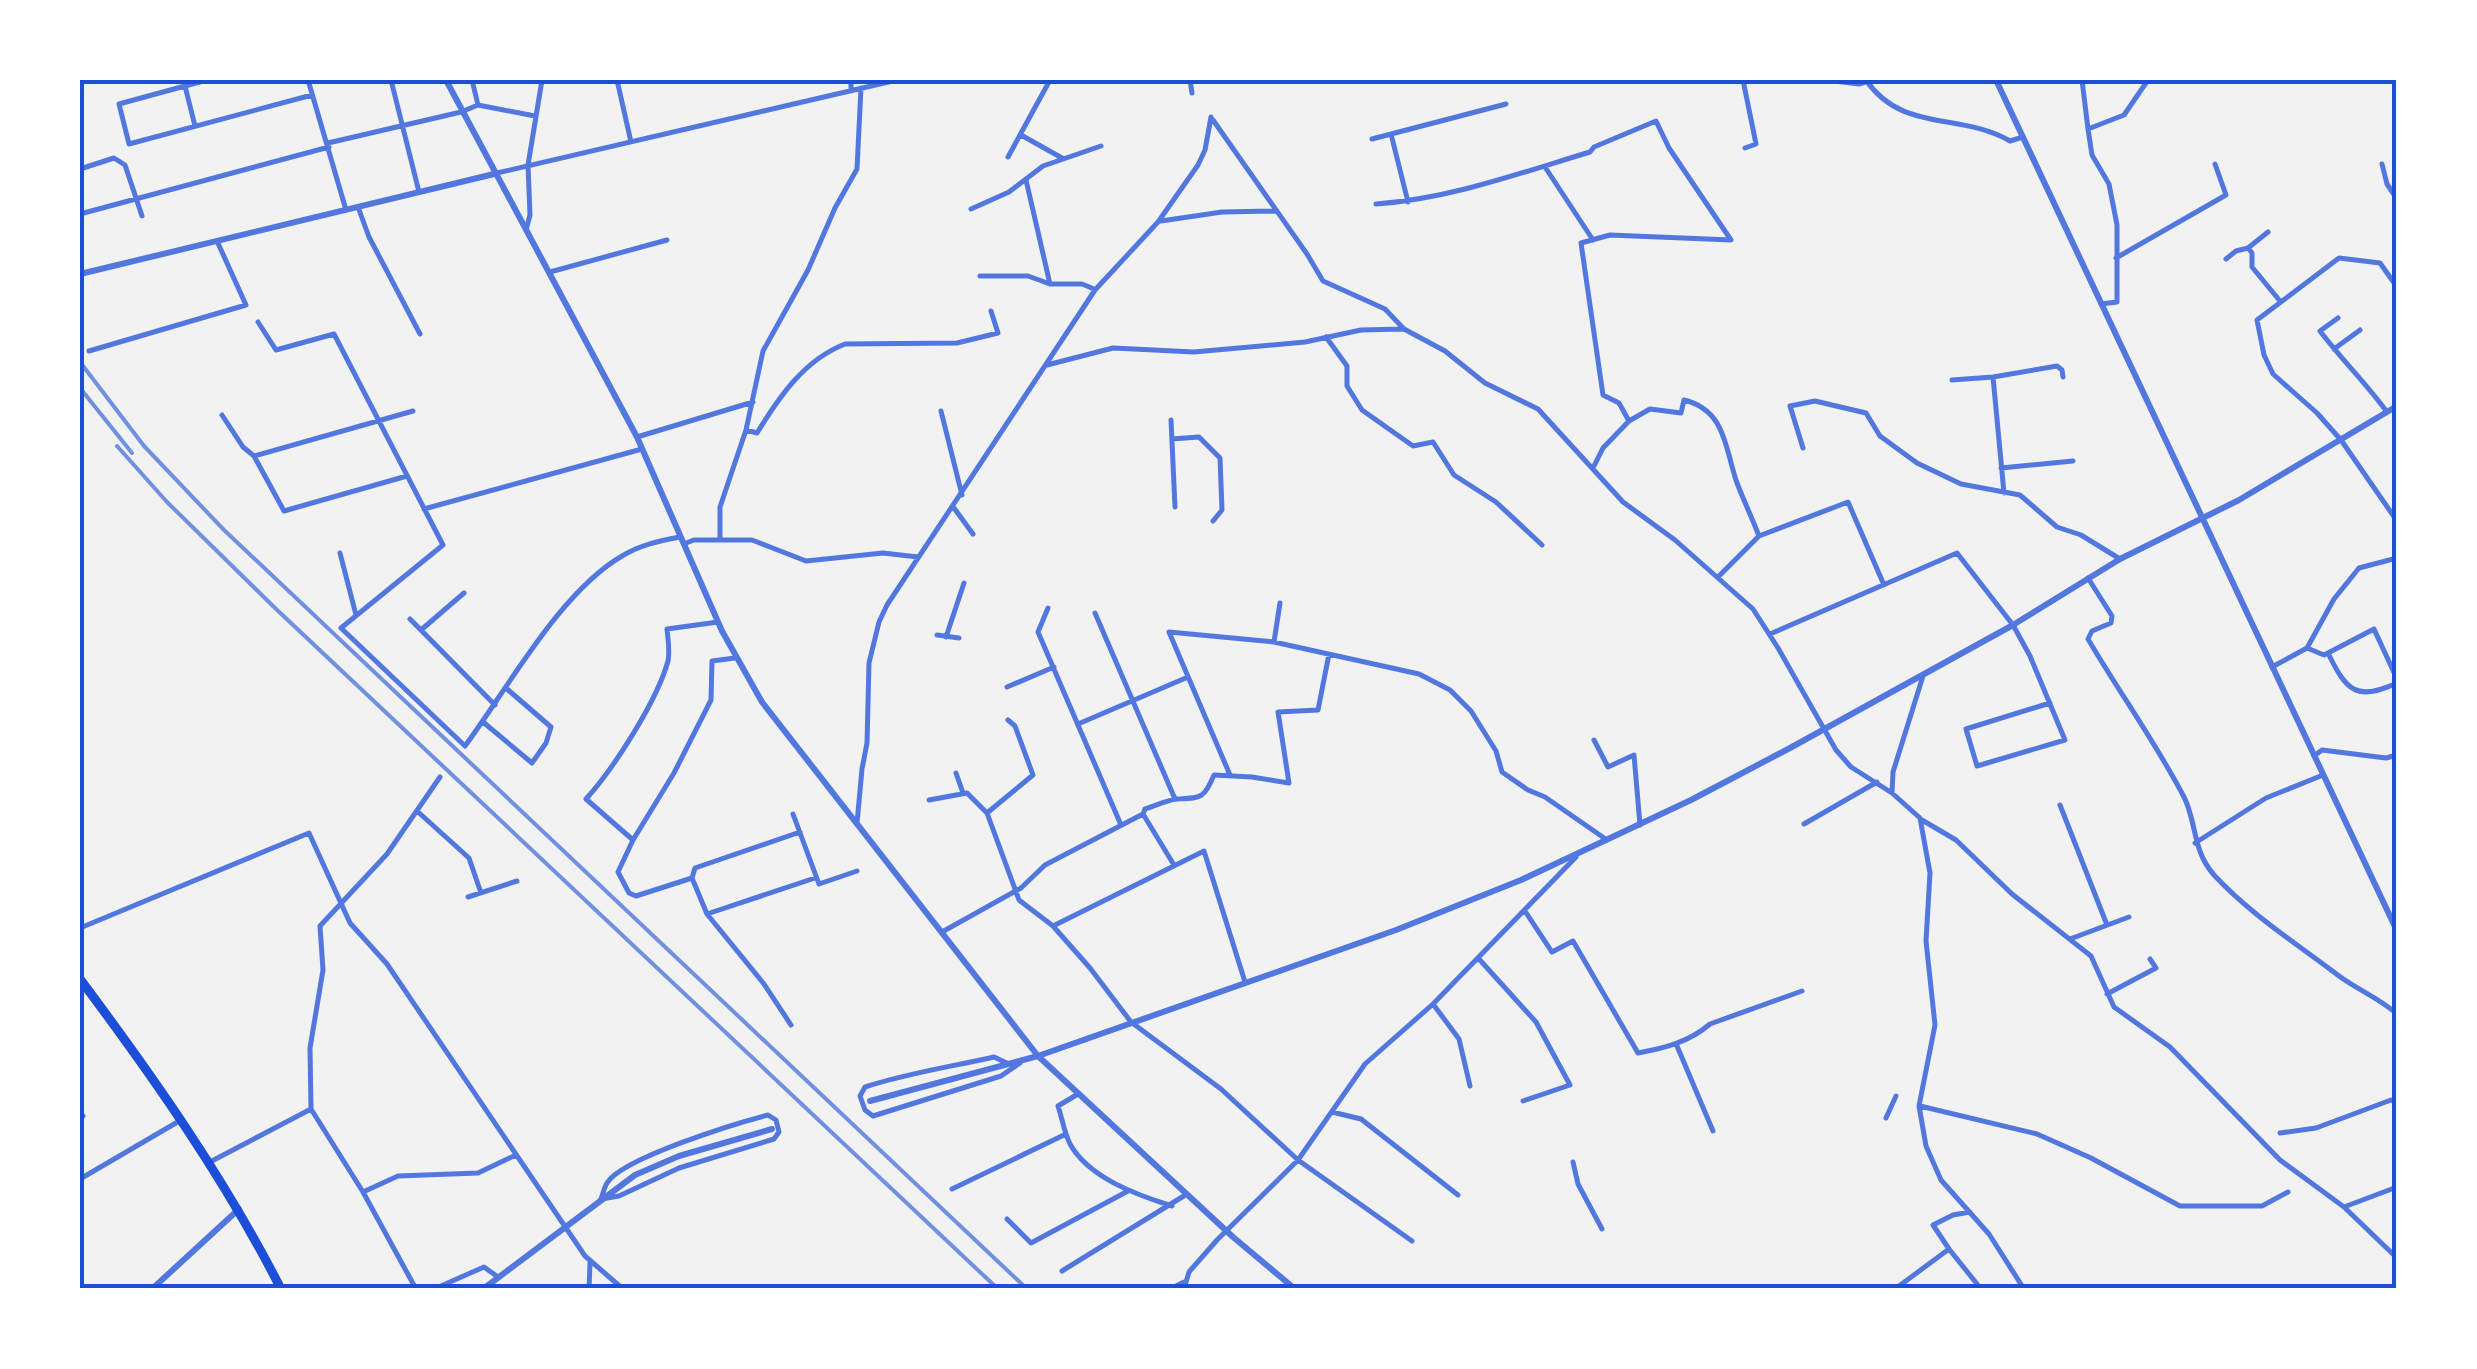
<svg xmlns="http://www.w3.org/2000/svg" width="2477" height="1369" font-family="Karla,sans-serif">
  <rect width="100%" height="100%" fill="#f2f2f2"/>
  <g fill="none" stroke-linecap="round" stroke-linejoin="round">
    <!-- minor -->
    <path stroke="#5277de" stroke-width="5" d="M 207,80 L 119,104 L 129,144 L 312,95
      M 308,80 L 346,210
      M 391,80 L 419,192
      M 472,80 L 478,105
      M 617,80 L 631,142
      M 851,80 L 851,91
      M 1190,80 L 1192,93
      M 1743,80 L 1756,144 L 1745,148
      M 1826,80 L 1859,84 L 1866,82
      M 1866,80 C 1902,133 1960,112 2010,141 L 2023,137
      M 2082,80 L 2088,129 L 2124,115 L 2148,80
      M 185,86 L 195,126
      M 1213,120 L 1307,254 L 1323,281 L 1385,309 L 1404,329
      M 2088,129 L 2092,155 L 2109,184 L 2117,225 L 2117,302 L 2101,304
      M 1391,134 L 1408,202
      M 1021,135 L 1062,158
      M 1372,139 L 1506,104
      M 328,143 L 461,112 L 478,105 L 535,116
      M 1008,157 L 1050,80
      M 2382,164 L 2387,184 L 2397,199
      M 1545,167 L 1593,240
      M 80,169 L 114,158 L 125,165 L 142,216
      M 497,173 L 897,80
      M 1026,180 L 1050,284
      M 1376,204 C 1449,199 1520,173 1590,152 L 1594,147 L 1656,121 L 1669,148 L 1731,240 L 1610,235 L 1581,243 L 1603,395 L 1619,403 L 1629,421 L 1603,448 L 1594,466
      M 358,207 L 369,237 L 420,334
      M 971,209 L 1009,192 L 1043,166 L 1101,146
      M 80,214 L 329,147
      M 1161,221 L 1222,212 L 1277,211
      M 526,230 L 530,215 L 528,165 L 542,80
      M 2248,248 L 2268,232
      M 2116,258 L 2226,195 L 2215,164
      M 2226,259 L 2236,251 L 2248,248 L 2252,253 L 2252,267 L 2280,301
      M 550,272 L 667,240
      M 980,276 L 1028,276 L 1050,284 L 1082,284 L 1094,289
      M 2397,287 L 2380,263 L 2339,258 L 2257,320 L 2264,355 L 2273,374 L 2317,413 L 2341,440 L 2397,521
      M 2338,318 L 2320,331 C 2342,360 2365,382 2387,412
      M 258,322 L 276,350 L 334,334 L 443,545 L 341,628 L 465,746 C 508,688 560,592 622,556 C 640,545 659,541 680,537
      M 1326,337 L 1347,366 L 1347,386 L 1362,410 L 1413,446 L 1433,442 L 1454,475 L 1496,502 L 1542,545
      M 2334,349 L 2360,330
      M 89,351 L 246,305 L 217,241
      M 1047,365 L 1113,348 L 1194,352 L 1305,342 L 1361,330 L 1404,329 L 1445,351 L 1485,383 L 1538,409 L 1623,502 L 1675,540 L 1753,609 L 1778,648 L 1836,750 L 1851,767 L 1892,793 L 1920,818 L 1930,873 L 1926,941 L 1935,1025 L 1919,1106 L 1926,1146 L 1941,1180 L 1989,1234 L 2024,1289
      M 1993,377 L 2004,493
      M 1952,380 L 1993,377 L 2057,366 L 2062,370 L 2063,377
      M 941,411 L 962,495
      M 222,415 L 243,447 L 254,456 L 284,511 L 407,476
      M 1171,420 L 1175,507
      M 1629,421 L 1650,409 L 1681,413 L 1684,400 C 1726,410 1725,449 1737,483 C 1744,501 1752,518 1759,536
      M 746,430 L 757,433 C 779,397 804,360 845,344 L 957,343 L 998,333 L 991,311
      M 637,437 L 753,402
      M 1172,439 L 1199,437 L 1220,458 L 1222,510 L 1213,521
      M 1803,448 L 1790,406 L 1815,401 L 1866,413 L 1880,436 L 1917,463 L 1961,484 L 2020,495 L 2057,527 L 2081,535 L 2120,559
      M 254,456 L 413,411
      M 2001,468 L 2073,461
      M 954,508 L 973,534
      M 424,509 L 642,449
      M 720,540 L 720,507 L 746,430 L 763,351 L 808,270 L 835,208 L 857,169 L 861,88
      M 686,543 L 694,540 L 752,540 L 806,561 L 883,553 L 918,557
      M 340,553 L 356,615
      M 1718,577 L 1759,536 L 1848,502 L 1884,585
      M 2088,578 L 2112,616 L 2111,623 L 2092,631 L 2088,639 C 2119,692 2156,743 2184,797 C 2197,823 2192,850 2214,875 C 2250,914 2297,944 2339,976 C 2358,990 2379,998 2397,1014
      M 1048,608 L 1038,632 L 1121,825
      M 1095,613 L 1175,799
      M 410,619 L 495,705
      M 421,630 L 464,593
      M 1770,634 L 1957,553 L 2013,625 L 2030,656 L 2065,740 L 1977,766 L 1966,729 L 2050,703
      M 937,635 L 959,638
      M 946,637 L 964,583
      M 1274,642 L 1280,603
      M 2307,648 L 2324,655 L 2328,653 C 2346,690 2356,702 2397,683
      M 2328,653 L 2374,629 L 2397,679
      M 2272,667 L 2307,648 L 2334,599 L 2359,568 L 2397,558
      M 1007,687 L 1054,667
      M 1008,720 L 1015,726 L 1033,775 L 987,813 L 1019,900 L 1053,926 L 1090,968 L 1131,1022 L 1221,1089 L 1298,1160 L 1412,1241
      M 483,722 L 532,763 L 546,743 L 551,727 L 507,689
      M 1078,724 L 1188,677
      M 1594,740 L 1608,767 L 1634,755 L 1640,825
      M 2314,756 L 2322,750 L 2386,758 L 2397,755
      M 956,773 L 963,793
      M 1230,775 L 1169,632 L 1274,642 L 1419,674 L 1450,690 L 1471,711 L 1496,751 L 1502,772 L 1528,790 L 1545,797 L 1607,840
      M 1892,793 L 1893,772 L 1923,676
      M 929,800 L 967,793 L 987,813
      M 2060,805 L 2107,925
      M 417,811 L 469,858 L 481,893
      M 793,814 L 819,884 L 857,871
      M 1143,814 L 1174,865
      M 1922,820 L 1956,840 L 2012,894 L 2091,956 L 2114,1007 L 2170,1047 L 2280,1160 L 2344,1207 L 2397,1258
      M 857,823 L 862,769 L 867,743 L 869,663 L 879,622 L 887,605 L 1095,290 L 1158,222 L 1198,165 L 1205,150 L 1211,117
      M 1804,824 L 1877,782
      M 800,832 L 695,868 L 692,878 L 707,914 L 815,878
      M 633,840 L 586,799 C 614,768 657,701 668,661 C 670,651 668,639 667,629 L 718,622
      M 2195,843 L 2266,798 L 2323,775
      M 692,878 L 636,896 L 629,893 L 618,872 L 633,840 L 674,773 L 711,700 L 712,661 L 735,658
      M 468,897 L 517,881
      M 1525,911 L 1552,952 L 1573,941 L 1638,1053 C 1665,1048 1689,1042 1710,1024 L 1802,991
      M 707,914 L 764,984 L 791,1025
      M 1053,926 L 1204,851 L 1245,982
      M 80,928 L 309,833 L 350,923 L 387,964 L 585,1256 L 623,1289
      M 942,932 L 1021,888 L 1045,865 L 1143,814 L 1145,809 C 1155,806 1167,800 1177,799 C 1201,798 1204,799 1214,775 L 1252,777 L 1289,783 L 1278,712 L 1318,710 L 1329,654
      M 2070,939 L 2129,917
      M 1479,959 L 1536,1022 L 1570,1085 L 1523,1101
      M 2107,994 L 2156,968 L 2150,959
      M 1433,1004 L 1459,1039 L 1470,1086
      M 1677,1046 L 1713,1131
      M 1009,1064 L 994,1057 C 950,1067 908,1073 865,1087 L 860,1096 L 865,1110 L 873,1116 L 1001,1076 L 1020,1063
      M 1078,1094 L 1058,1106 C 1062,1118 1064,1132 1070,1144 C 1089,1178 1137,1195 1172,1206
      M 1920,1106 L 2037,1134 L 2091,1158 L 2180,1206 L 2262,1206 L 2288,1192
      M 1332,1112 L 1361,1119 L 1458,1195
      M 768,1115 L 776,1120 L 779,1132 L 774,1139 L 679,1168 L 619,1196 L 601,1199 C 603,1194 604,1188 607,1183 C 622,1158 737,1123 768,1115 Z
      M 80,1118 L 83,1116
      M 1886,1118 L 1896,1096
      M 2280,1133 L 2316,1128 L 2391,1100 L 2397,1103
      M 210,1162 L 311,1109
      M 1573,1162 L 1578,1184 L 1602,1229
      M 80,1179 L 181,1120
      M 952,1189 L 1066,1134
      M 363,1192 L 398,1176 L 478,1173 L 516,1155
      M 2344,1207 L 2397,1187
      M 1007,1219 L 1031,1243 L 1128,1191
      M 1949,1249 L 1981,1289
      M 1062,1271 L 1187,1194
      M 416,1289 L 363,1192 L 311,1109 L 310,1048 L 323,970 L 320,926 L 387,854 L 440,777
      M 434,1289 L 484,1267 L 498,1277
      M 589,1289 L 590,1263
      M 1170,1289 L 1184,1282
      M 1184,1289 L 1189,1272 L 1217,1240 L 1298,1160 L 1365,1064 L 1433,1004 L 1576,857
      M 1895,1289 L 1949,1249 L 1933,1225 L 1953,1215 L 1970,1212"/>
    <!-- tertiary -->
    <path stroke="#5277de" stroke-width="6" d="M 446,80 L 637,437 L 722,631 L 762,702 L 1038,1056 L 1233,1237 L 1295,1289
      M 1996,80 L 2397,931
      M 80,274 L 494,174
      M 870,1101 L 1038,1056 L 1396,930 L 1521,880 L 1691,800 L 1790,748 L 2013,625 L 2120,559 L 2239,500 L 2397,406
      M 152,1289 L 239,1209
      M 483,1289 L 635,1175 L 679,1156 L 772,1129"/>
    <!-- trunk -->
    <path stroke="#1d4ed8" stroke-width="9" d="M 80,979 C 154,1078 225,1179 281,1289"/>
    <!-- rail -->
    <path stroke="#7290e2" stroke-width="4" d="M 80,362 L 144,446 L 224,530 L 1027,1289
      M 80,388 L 132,453
      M 117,446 L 167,502 L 275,608 L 998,1289"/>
  </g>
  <!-- border -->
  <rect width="2477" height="1369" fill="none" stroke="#ffffff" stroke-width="165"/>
  <rect x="82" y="82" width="2312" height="1204" fill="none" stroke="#1d4ed8" stroke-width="4"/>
</svg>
